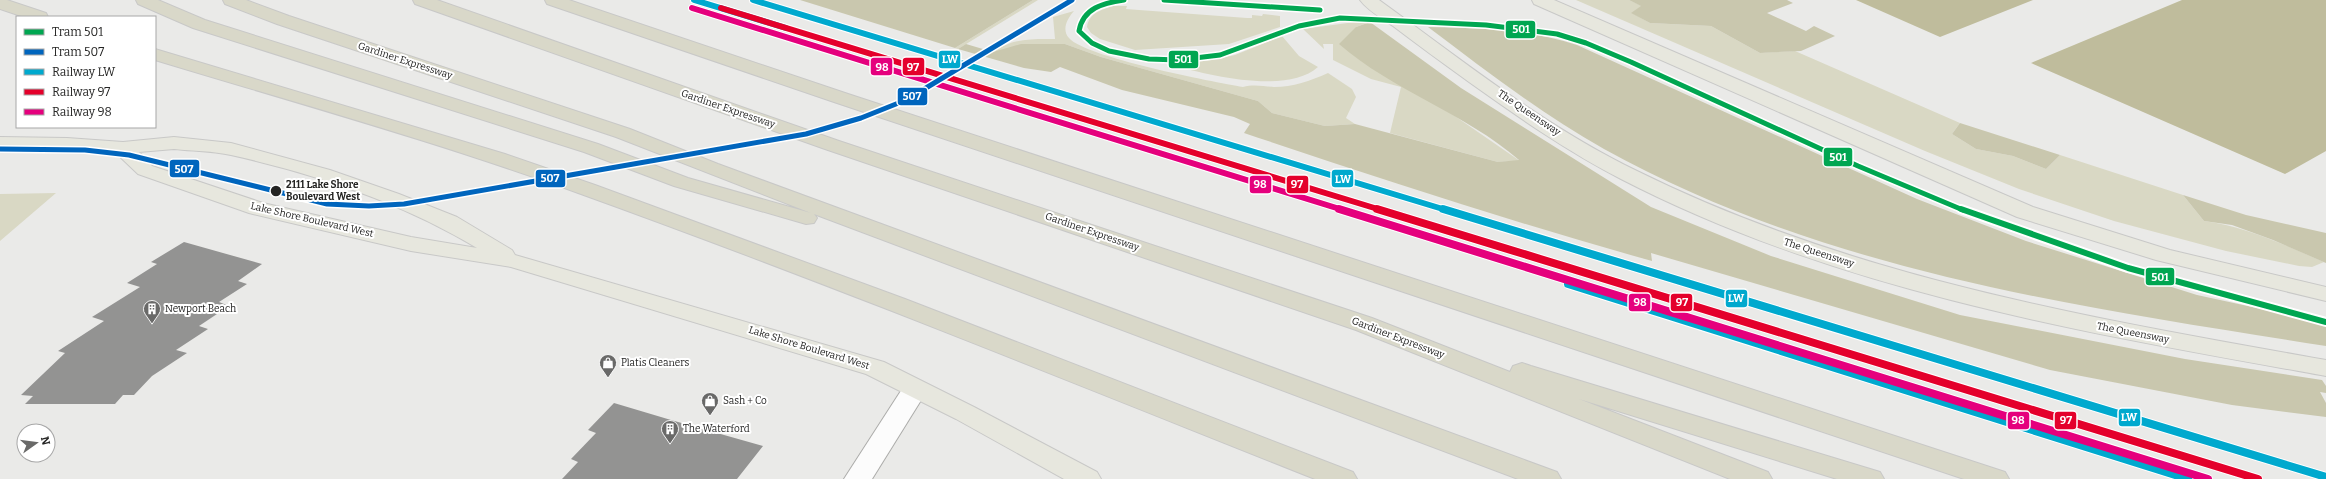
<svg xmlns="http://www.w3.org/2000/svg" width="2326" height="479" viewBox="0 0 2326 479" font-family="Bitter,serif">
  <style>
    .green { fill: #d9d8c4 }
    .forest { fill: #c9c7ae }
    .water { fill: #bfbc9c }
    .building { fill: #939392 }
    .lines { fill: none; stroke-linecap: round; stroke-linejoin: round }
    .minor-casing { stroke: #acacaa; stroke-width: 2 }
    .major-casing { stroke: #c8c8c7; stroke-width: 2 }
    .highway-casing { stroke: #c8c8c7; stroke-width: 2 }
    .minor { fill: #fcfcfc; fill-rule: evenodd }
    .major { fill: #e7e7de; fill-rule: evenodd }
    .highway { fill: #d9d8c9; fill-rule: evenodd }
    .rail-1-far1-casing { stroke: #fff; stroke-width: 8 }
    .rail-1-casing { stroke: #fff; stroke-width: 10 }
    .rail-2-far1-casing { stroke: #fff; stroke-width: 8 }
    .rail-2-casing { stroke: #fff; stroke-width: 10 }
    .rail-3-far1-casing { stroke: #fff; stroke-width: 8 }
    .rail-3-casing { stroke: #fff; stroke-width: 10 }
    .rail-1-far1 { stroke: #00a9ce; stroke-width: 6 }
    .rail-1 { stroke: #00a9ce; stroke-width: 8 }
    .rail-2-far1 { stroke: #e4002b; stroke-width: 6 }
    .rail-2 { stroke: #e4002b; stroke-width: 8 }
    .rail-3-far1 { stroke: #e5007d; stroke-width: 6 }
    .rail-3 { stroke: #e5007d; stroke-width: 8 }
    .tram-1-far1-casing { stroke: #fff; stroke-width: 8 }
    .tram-1-casing { stroke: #fff; stroke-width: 10 }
    .tram-2-casing { stroke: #fff; stroke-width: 8 }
    .tram-1-far1 { stroke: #00a651; stroke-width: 5 }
    .tram-1 { stroke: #00a651; stroke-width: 6 }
    .tram-2 { stroke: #0065bd; stroke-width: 5 }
    .stop-dot { fill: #242423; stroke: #fff; stroke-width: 1.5 }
    .labels { text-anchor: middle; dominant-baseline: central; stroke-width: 4; stroke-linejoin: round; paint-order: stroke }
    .street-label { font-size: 10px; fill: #242423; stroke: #fff }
    .stop-label { font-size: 10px; font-weight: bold; fill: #242423; stroke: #fff; text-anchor: start }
    .poi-label { font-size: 10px; fill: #242423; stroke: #fff; text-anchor: start }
    .line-badge { stroke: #fff; stroke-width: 1.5 }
    .badge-label { font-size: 11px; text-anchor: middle; font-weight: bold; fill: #fff }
  </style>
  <rect width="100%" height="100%" fill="#eaeae8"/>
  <path class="green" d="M1033 0H1038L958 49 955 48Z
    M1576 0H1629L1642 6 1632 13 1650 23 1711 26 1760 53 1795 51 1960 123 1952 134 1976 149 2013 156 2046 169 2060 155 2183 195 2204 221C2247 227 2285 245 2324 262L2312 267 2299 266 2226 251 2114 221 2019 189 1925 151Z
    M1113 6H1127L1126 9 1139 10 1247 18H1252V15L1262 16 1263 14 1280 16V27L1229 44 1135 50 1100 39 1091 33 1087 27C1089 13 1101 10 1113 6Z
    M1074 11C1068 18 1061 29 1069 38 1085 57 1213 82 1243 87 1253 84 1263 86 1274 87 1293 87 1310 81 1328 73L1352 89 1356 97 1346 118 1355 124 1325 126 1272 113 1258 101 1101 57 1065 44 993 52C1014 38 1030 39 1055 39L1053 17Z
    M1355 22H1370L1356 27 1449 112 1520 161 1498 162 1390 133 1401 87 1371 79 1333 60V44H1323L1324 49 1303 29Z
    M1282 36 1299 56 1318 67C1287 95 1208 75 1172 65L1211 60 1235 55Z
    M56 193 0 241V194Z"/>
  <path class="forest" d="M800 0H1033L955 48Z
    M1629 0H1787L1793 3 1767 13 1806 31 1814 26 1835 36 1801 51 1760 53 1711 26 1650 23 1631 13 1641 6Z
    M1370 22 1461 88 1651 207 1771 256 1960 315 2185 359 2322 380 2326 386V393L2320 392 2326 403V417L2232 405 2050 370 1651 253 1652 261C1515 223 1379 178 1244 133L1250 124 1234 117 1122 90 1060 67 1051 72 1024 68 958 49 966 44 993 52 1021 44H1065L1101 57 1258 101 1272 113 1325 126 1355 124 1498 162 1519 160C1465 113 1393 91 1339 44L1356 27Z
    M1428 27C1479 28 1528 29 1577 45L1917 199 2026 241 2197 295 2326 323V346C2079 307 1826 272 1604 149 1542 114 1485 70 1428 27Z
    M1960 123 2060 155 2046 169 2013 156 1976 149 1952 134Z
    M2183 195 2246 215 2326 233V263L2273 240 2232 225 2204 221Z"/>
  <path class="water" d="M1856 0H2033L1940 37Z
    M2182 0H2326V151L2285 174 2031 63Z"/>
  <path class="building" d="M184 242 262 264 238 281 247 284 219 302 229 306 199 326 208 329 176 350 187 353 152 376 134 395H123L115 404H25L33 396 21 395 65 353 58 351 104 321 92 317 140 287 127 283 157 264 151 262Z
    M614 403 671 420 763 446 737 479H562L578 462 571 459 596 433 588 430Z"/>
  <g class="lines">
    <defs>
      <path id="minor" d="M915 380 924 383 928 389 872 479H844L906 383Z"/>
      <path id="major" d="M1360 0H1379C1462 60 1544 126 1637 171 1853 278 2090 318 2326 360V376C2086 333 1840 292 1621 179 1568 152 1518 117 1469 82 1444 64 1418 45 1393 26 1382 18 1368 11 1360 0Z
        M1532 0H1554L2033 207 2170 250 2326 287V301L2156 260 2017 217 1534 4Z
        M0 137 67 138 123 142 174 137 231 143 330 170 399 194 457 217 512 250 515 255 884 362 974 407 1097 472 1101 479H1064L956 419 866 374 511 267 411 251 249 213 138 174 117 154 67 150 0 149ZM174 149C193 151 213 151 231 155 316 174 403 203 477 248L411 237 263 203 152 166 139 152Z"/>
      <path id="highway" d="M0 0H7L46 13 48 17H24L0 9Z
        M136 0H158L205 20 598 144 688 178 811 213 616 137 277 24 225 4 223 0H246L289 16 630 129 718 164 1557 472 1561 479H1518L814 214 817 218 814 223 806 224 674 186 584 152 193 28 138 4Z
        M413 0H437L839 141 1372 318 1510 372 1513 366 1522 363 1531 366 1880 472 1884 479H1837L1579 399 1768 472 1772 479H1730L1356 330 825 149 415 4Z
        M545 0H569L848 94 2005 472 2009 479H1964L834 102 547 4Z
        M155 49 505 154 595 185 905 299 1353 472 1357 479H1315C1071 382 828 283 581 194 441 143 297 103 155 60Z"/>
    </defs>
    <use href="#minor" class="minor-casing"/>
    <use href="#major" class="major-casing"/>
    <use href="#highway" class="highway-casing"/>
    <use href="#minor" class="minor"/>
    <use href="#major" class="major"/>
    <use href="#highway" class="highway"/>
    <defs>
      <path id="rail-1-far1" d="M694 0 786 28
        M753 0 1446 210"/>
      <path id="rail-1" d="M1443 209 2326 477
        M1568 284 2188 479"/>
      <path id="rail-2-far1" d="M721 8 1381 210"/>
      <path id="rail-2" d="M1377 209 2258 479"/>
      <path id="rail-3-far1" d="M692 8 1343 210"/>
      <path id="rail-3" d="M1339 209 2208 479"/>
    </defs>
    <use href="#rail-1-far1" class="rail-1-far1-casing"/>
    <use href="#rail-1" class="rail-1-casing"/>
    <use href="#rail-2-far1" class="rail-2-far1-casing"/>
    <use href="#rail-2" class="rail-2-casing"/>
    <use href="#rail-3-far1" class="rail-3-far1-casing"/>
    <use href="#rail-3" class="rail-3-casing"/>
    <use href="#rail-1-far1" class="rail-1-far1"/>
    <use href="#rail-1" class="rail-1"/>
    <use href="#rail-2-far1" class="rail-2-far1"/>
    <use href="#rail-2" class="rail-2"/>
    <use href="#rail-3-far1" class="rail-3-far1"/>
    <use href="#rail-3" class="rail-3"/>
    <defs>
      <path id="tram-1-far1" d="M1124 0C1103 3 1083 8 1079 31L1092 43 1109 51 1149 59 1178 60 1220 55 1299 26 1340 18 1486 25 1557 34 1586 43 1631 62 1858 166 1963 210
        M1164 0 1320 10"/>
      <path id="tram-1" d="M1961 209 2128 268 2326 322"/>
      <path id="tram-2" d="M0 149 85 150 129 155 327 204 369 206 404 204 806 134 861 118 906 100 1072 0"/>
    </defs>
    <use href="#tram-1-far1" class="tram-1-far1-casing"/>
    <use href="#tram-1" class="tram-1-casing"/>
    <use href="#tram-2" class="tram-2-casing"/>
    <use href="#tram-1-far1" class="tram-1-far1"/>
    <use href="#tram-1" class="tram-1"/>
    <use href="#tram-2" class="tram-2"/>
  </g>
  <defs>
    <symbol id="building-pin" viewBox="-11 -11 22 30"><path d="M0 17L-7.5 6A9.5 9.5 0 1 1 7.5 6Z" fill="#696968" stroke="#fff"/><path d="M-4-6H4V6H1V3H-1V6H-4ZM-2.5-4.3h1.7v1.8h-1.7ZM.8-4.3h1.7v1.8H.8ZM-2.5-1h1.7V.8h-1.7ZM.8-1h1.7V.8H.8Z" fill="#fff"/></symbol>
    <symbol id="shop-pin" viewBox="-11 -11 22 30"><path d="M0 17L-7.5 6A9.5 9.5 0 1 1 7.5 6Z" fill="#696968" stroke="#fff"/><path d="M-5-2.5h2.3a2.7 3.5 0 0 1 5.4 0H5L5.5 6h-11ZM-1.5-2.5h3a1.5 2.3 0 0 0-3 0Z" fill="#fff"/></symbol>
  </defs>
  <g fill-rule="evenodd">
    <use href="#building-pin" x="142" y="299" width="20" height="27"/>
    <use href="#shop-pin" x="598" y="353" width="20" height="27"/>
    <use href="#shop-pin" x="700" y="391" width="20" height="27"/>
    <use href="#building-pin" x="660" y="419" width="20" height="27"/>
  </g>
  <circle class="stop-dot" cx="276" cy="191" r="6"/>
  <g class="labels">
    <g class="street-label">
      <text transform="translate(405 61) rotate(18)">Gardiner Expressway</text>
      <text transform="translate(728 109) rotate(19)">Gardiner Expressway</text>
      <text transform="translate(1529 113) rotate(34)">The Queensway</text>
      <text transform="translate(312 220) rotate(13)">Lake Shore Boulevard West</text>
      <text transform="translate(1092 232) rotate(19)">Gardiner Expressway</text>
      <text transform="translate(1819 253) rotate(18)">The Queensway</text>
      <text transform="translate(2133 333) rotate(11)">The Queensway</text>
      <text transform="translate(1398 338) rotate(21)">Gardiner Expressway</text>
      <text transform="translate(809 348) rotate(17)">Lake Shore Boulevard West</text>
    </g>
    <g class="stop-label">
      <text x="286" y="185">2111 Lake Shore<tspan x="286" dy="12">Boulevard West</tspan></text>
    </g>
    <g class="poi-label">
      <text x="165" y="309">Newport Beach</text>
      <text x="621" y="363">Platis Cleaners</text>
      <text x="723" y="401">Sash + Co</text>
      <text x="683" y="429">The Waterford</text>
    </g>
  </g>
  <g class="line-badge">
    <rect x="1505" y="20" width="31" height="19" rx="4" fill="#00a651"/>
    <rect x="1168" y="50" width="31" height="19" rx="4" fill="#00a651"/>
    <rect x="938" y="50" width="23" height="19" rx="4" fill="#00a9ce"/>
    <rect x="870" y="57" width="23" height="19" rx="4" fill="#e5007d"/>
    <rect x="902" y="57" width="23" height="19" rx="4" fill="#e4002b"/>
    <rect x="897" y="87" width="31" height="19" rx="4" fill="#0065bd"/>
    <rect x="1823" y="147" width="30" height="20" rx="4" fill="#00a651"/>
    <rect x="169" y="159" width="31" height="19" rx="4" fill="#0065bd"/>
    <rect x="535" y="169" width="31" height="19" rx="4" fill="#0065bd"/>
    <rect x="1331" y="169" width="23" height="19" rx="4" fill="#00a9ce"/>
    <rect x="1249" y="175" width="23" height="19" rx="4" fill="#e5007d"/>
    <rect x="1286" y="175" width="23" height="19" rx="4" fill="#e4002b"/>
    <rect x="2145" y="267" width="30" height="19" rx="4" fill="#00a651"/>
    <rect x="1725" y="289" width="23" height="19" rx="4" fill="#00a9ce"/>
    <rect x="1628" y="293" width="23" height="19" rx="4" fill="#e5007d"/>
    <rect x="1670" y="293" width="23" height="19" rx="4" fill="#e4002b"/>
    <rect x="2118" y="408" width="23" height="19" rx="4" fill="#00a9ce"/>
    <rect x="2007" y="411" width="23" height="19" rx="4" fill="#e5007d"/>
    <rect x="2054" y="411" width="23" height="19" rx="4" fill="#e4002b"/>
  </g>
  <g class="badge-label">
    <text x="1521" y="33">501</text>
    <text x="1183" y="63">501</text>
    <text x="950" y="63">LW</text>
    <text x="882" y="71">98</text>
    <text x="913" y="71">97</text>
    <text x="912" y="100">507</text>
    <text x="1838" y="161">501</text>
    <text x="184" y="173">507</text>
    <text x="550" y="182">507</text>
    <text x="1343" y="183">LW</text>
    <text x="1260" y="188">98</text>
    <text x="1297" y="188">97</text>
    <text x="2160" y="281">501</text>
    <text x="1736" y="302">LW</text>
    <text x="1640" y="306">98</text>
    <text x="1682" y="306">97</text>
    <text x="2129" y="421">LW</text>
    <text x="2018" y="424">98</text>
    <text x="2066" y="424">97</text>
  </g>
  <rect x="16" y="16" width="140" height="112" fill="#ffffff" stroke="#a7a7a7"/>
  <rect x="24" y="29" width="20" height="6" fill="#00a651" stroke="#a7a7a7"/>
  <text x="52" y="36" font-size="12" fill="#242423">Tram 501</text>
  <rect x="24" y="49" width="20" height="6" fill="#0065bd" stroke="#a7a7a7"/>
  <text x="52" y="56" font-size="12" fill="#242423">Tram 507</text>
  <rect x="24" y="69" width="20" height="6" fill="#00a9ce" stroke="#a7a7a7"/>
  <text x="52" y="76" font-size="12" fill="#242423">Railway LW</text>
  <rect x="24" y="89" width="20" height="6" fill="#e4002b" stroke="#a7a7a7"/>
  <text x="52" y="96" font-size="12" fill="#242423">Railway 97</text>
  <rect x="24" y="109" width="20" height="6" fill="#e5007d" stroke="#a7a7a7"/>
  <text x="52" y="116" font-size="12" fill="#242423">Railway 98</text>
  <g transform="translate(36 443) rotate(76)"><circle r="19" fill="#ffffff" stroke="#a7a7a7"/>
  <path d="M0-3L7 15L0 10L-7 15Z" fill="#696968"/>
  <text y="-6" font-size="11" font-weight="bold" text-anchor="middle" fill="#242423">N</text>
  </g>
</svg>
